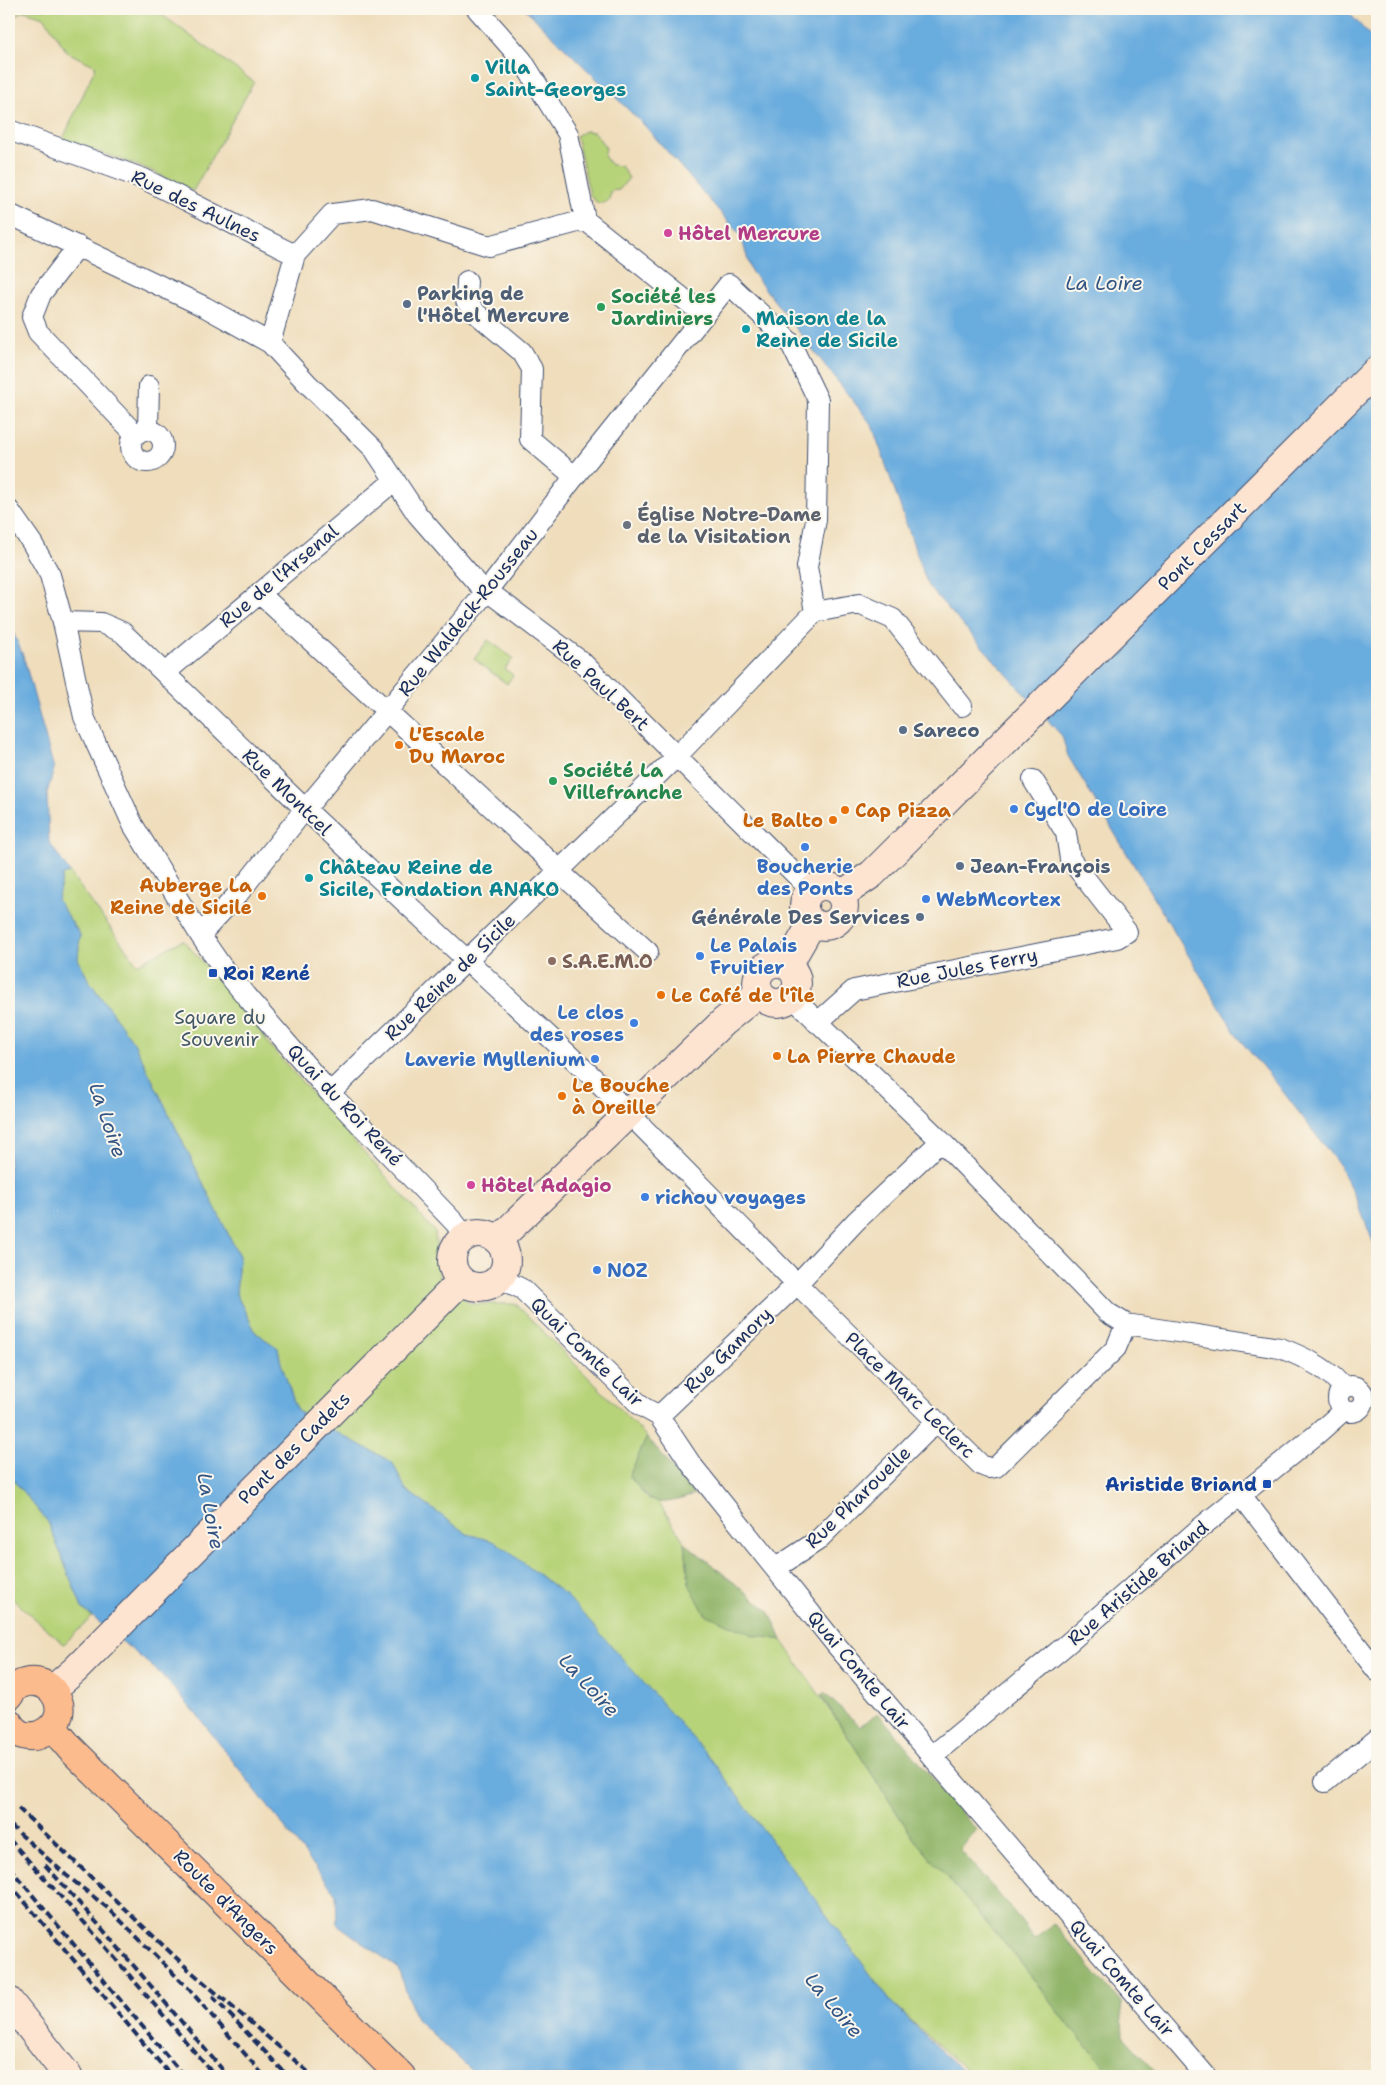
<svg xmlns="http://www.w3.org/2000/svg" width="1386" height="2085" viewBox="0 0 1386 2085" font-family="'Shantell Sans',sans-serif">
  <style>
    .green { fill: #b7d379; stroke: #69816c }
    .forest { fill: #91b569; stroke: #567264 }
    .water { fill: #69acde; stroke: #426e9e }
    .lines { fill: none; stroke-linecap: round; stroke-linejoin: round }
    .street-casing { stroke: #3b496c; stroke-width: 22 }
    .secondary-casing { stroke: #3b496c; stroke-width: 30 }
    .primary-casing { stroke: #3b496c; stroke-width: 30 }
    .street { stroke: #fff; stroke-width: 20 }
    .secondary { stroke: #fde4d1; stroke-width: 28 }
    .primary { stroke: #fbbb8d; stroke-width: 28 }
    .rail { stroke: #1b2f5e; stroke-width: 4; stroke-dasharray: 8 4; stroke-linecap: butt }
    .culture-dot { fill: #0f9aa8; stroke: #fbf7ec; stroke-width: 2 }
    .hotel-dot { fill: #d1479c; stroke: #fbf7ec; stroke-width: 2 }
    .service-dot { fill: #5c6f8a; stroke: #fbf7ec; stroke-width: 2 }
    .leisure-dot { fill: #2e9e5b; stroke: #fbf7ec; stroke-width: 2 }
    .worship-dot { fill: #6b7280; stroke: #fbf7ec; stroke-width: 2 }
    .food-dot { fill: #e8710a; stroke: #fbf7ec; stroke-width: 2 }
    .shop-dot { fill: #3f7fe0; stroke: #fbf7ec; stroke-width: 2 }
    .education-dot { fill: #8d6e63; stroke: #fbf7ec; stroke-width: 2 }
    .transit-dot { fill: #1a4fb4; stroke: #fbf7ec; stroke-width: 2 }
    .labels { text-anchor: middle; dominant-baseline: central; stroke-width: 4; stroke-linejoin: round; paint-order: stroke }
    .culture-label { font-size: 19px; font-weight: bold; fill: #0d838f; stroke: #fbf7ec; text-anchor: start }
    .street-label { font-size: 19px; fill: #1b2f5e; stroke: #fbf7ec }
    .hotel-label { font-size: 19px; font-weight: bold; fill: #b23c85; stroke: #fbf7ec; text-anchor: start }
    .service-label { font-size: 19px; font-weight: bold; fill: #4e5e75; stroke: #fbf7ec; text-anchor: start }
    .leisure-label { font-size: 19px; font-weight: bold; fill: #27864d; stroke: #fbf7ec; text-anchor: start }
    .worship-label { font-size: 19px; font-weight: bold; fill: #5b616d; stroke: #fbf7ec; text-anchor: start }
    .food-label { font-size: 19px; font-weight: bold; fill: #c56008; stroke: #fbf7ec; text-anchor: start }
    .shop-label { font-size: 19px; font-weight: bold; fill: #366cbe; stroke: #fbf7ec; text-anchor: start }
    .education-label { font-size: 19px; font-weight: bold; fill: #785e54; stroke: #fbf7ec; text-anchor: start }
    .transit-label { font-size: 19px; font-weight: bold; fill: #164399; stroke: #fbf7ec; text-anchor: start }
    .park-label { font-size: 19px; fill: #425865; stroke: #fbf7ec }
    .water-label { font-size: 20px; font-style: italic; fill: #325484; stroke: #fbf7ec }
  </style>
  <rect width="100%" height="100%" fill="#fbf7ec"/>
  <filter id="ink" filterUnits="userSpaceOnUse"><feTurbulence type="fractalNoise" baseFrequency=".02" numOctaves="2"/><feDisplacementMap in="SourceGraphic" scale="10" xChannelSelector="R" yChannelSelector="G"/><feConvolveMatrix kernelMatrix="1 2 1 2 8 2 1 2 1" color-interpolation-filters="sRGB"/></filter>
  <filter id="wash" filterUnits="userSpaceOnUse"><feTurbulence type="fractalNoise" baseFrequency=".0096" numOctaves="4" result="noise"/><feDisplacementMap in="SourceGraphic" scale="20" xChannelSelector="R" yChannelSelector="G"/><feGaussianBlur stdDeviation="1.12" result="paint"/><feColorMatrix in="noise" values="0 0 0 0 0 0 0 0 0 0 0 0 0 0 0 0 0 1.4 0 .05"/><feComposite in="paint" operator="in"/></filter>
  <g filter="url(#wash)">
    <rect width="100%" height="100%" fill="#efddbb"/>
    <path class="green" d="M9 9H154L254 82 193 191 150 170 63 139 96 66 67 52 44 17 24 11 9 20Z
      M585 131 594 132 606 148 604 156 611 165 621 166 629 178 619 190 611 191 609 200 604 203H597L590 195 576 136Z
      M488 640 513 658 505 669 513 675 507 684 474 659Z
      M70 873 137 964 183 940 248 1013 271 1047 435 1232 439 1274 470 1304H516L647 1437 629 1476 647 1498 658 1501 685 1543 689 1584 753 1635 782 1640 848 1737 914 1839 1017 1958 1075 2033 1114 2076H972L891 2002 710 1758 496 1542 467 1534 406 1490 392 1462 297 1411 281 1363 278 1348 256 1333 236 1294 239 1256 134 1043 89 981 78 959 80 934 57 900 63 874Z
      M9 1475 48 1522 82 1608 92 1617 64 1644 9 1596Z"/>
    <path class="forest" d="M647 1437 694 1495C656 1507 654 1506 629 1476Z
      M685 1543 769 1611 782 1640 753 1635 705 1614 689 1584Z
      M824 1693 860 1726 878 1713 976 1830 960 1850 1011 1908 1035 1940 1053 1923 1121 2002 1123 2036 1160 2076H1114L1075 2033 1017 1958 914 1839 821 1695Z"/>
    <path class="water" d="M525 9H1331L1337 14 1349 13 1377 43V1252L1355 1196 1339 1165 1278 1085 1239 1039 1068 756 1062 736 928 586 872 425 751 271 741 236 645 126Z
      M9 623 23 655 54 769 47 793 49 842 70 873 63 875 57 900 80 935 78 959 89 981 134 1043 239 1256 236 1294 256 1333 278 1348 281 1363 297 1411 392 1462 406 1490 467 1534 496 1542 567 1596 710 1758 891 2002 967 2076H478L416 2019 398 1968 337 1924 336 1894 201 1720 161 1674 82 1608 48 1522 9 1475Z"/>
  </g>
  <g filter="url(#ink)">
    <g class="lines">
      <defs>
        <path id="street" d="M477 9 522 60 568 134 585 220
          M9 130 144 179 295 255
          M9 214 205 307 270 343 307 383 374 449 417 514 478 584 582 662 811 890
          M585 220 704 315
          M78 246 41 294 32 317 38 332 136 435
          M467 281 466 301 477 314 522 352 532 369 530 439 568 471 572 480
          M270 343 295 255 332 214 372 209 489 246 585 220
          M148 429 149 386
          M131 446a16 16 0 1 1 32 0a16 16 0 1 1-32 0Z
          M9 510 32 543 50 575 63 622 84 717 133 825 200 935 222 967 246 996 330 1093 454 1222 466 1237
          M259 593 553 864 565 877 648 952
          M815 612 859 604 893 619 962 706
          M63 622 101 623 122 632 306 810 600 1084 797 1284 659 1416
          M166 674 173 666 395 480
          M200 935 238 894 297 819 487 591 572 480 729 284 790 342 818 400 816 520 807 567 815 612
          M792 997 941 1141 1108 1313 1126 1324 1280 1348C1302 1356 1329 1368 1343 1388
          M817 1023 854 990 1117 938 1127 932 1070 859 1066 833 1033 780
          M330 1093 677 756 815 612
          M941 1141 856 1221 797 1284 981 1465 988 1468 996 1467 1116 1348 1126 1324
          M500 1278 522 1289 641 1406 659 1416 691 1464 837 1646 1206 2076
          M1338 1399a13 13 0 1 1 26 0a13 13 0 1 1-26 0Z
          M1241 1495 1377 1671
          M776 1568 817 1541 928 1430 935 1421
          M932 1756 1066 1645 1200 1528 1317 1434 1344 1410
          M1325 1782 1377 1739"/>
        <path id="secondary" d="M804 906a20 20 0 1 1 40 0a20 20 0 1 1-40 0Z
          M841 895 872 874 1377 370
          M757 983a20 20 0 1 1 40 0a20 20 0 1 1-40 0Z
          M788 965 812 923
          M452 1260a27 27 0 1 1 54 0a27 27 0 1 1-54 0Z
          M498 1240 723 1022 759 993
          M52 1690 75 1670 461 1281
          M9 2001 68 2076"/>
        <path id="primary" d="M9 1696C14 1686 24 1681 35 1682 43 1683 50 1687 54 1693 76 1723 27 1755 9 1723
          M53 1728 70 1748 401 2076"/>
      </defs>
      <use href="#street" class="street-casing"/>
      <use href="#secondary" class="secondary-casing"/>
      <use href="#primary" class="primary-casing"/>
      <use href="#street" class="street"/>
      <use href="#secondary" class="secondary"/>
      <use href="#primary" class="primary"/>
      <path class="rail" d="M18 1808 187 1968 313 2076
        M10 1825 66 1875 109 1909 188 1988 264 2076
        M9 1839 91 1930 215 2076
        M45 1865 98 1924 228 2076
        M9 1867 184 2076
        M9 1883 171 2076
        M212 1996 288 2076"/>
    </g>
  </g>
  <g class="culture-dot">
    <circle cx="475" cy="78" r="5"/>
    <circle cx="746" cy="329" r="5"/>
    <circle cx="309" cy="878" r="5"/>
  </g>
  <g class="hotel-dot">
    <circle cx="668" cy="233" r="5"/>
    <circle cx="471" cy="1185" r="5"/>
  </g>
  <g class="service-dot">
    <circle cx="407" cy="304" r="5"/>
    <circle cx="903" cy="730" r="5"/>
    <circle cx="960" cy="866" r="5"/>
    <circle cx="920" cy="917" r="5"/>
  </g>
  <g class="leisure-dot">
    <circle cx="601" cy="307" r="5"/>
    <circle cx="553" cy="781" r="5"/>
  </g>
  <circle class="worship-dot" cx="627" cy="525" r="5"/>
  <g class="food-dot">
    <circle cx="399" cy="745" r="5"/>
    <circle cx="845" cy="810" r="5"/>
    <circle cx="833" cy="820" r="5"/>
    <circle cx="262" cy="896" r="5"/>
    <circle cx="661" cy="995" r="5"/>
    <circle cx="777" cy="1056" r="5"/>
    <circle cx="562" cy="1096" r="5"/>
  </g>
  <g class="shop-dot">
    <circle cx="1014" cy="809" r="5"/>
    <circle cx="805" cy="847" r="5"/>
    <circle cx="926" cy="899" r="5"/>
    <circle cx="700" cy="956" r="5"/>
    <circle cx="634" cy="1023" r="5"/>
    <circle cx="595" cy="1059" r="5"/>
    <circle cx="645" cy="1197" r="5"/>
    <circle cx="597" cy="1270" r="5"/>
  </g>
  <circle class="education-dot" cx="552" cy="961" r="5"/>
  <g class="transit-dot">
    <rect x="208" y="968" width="10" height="10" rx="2.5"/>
    <rect x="1262" y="1479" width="10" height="10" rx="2.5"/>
  </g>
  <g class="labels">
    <g class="culture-label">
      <text x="485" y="67">Villa<tspan x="485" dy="22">Saint-Georges</tspan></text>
      <text x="756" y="318">Maison de la<tspan x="756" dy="22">Reine de Sicile</tspan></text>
      <text x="319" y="867">Château Reine de<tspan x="319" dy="22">Sicile, Fondation ANAKO</tspan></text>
    </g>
    <g class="street-label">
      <text transform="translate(196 206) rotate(26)">Rue des Aulnes</text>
      <text transform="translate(1202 546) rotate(-45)">Pont Cessart</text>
      <text transform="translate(279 576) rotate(-40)">Rue de l'Arsenal</text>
      <text transform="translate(468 612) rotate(-51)">Rue Waldeck-Rousseau</text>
      <text transform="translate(601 685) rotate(43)">Rue Paul Bert</text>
      <text transform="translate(287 792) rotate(44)">Rue Montcel</text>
      <text transform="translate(967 968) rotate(-11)">Rue Jules Ferry</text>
      <text transform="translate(450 977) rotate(-44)">Rue Reine de Sicile</text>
      <text transform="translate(345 1105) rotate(47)">Quai du Roi René</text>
      <text transform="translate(728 1350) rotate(-44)">Rue Gamory</text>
      <text transform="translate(587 1352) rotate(44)">Quai Comte Lair</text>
      <text transform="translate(910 1395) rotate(44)">Place Marc Leclerc</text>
      <text transform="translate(294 1448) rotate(-45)">Pont des Cadets</text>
      <text transform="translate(858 1497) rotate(-44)">Rue Pharouelle</text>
      <text transform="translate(1138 1583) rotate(-41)">Rue Aristide Briand</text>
      <text transform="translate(859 1670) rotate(50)">Quai Comte Lair</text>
      <text transform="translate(226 1902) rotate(45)">Route d'Angers</text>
      <text transform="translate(1122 1978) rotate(49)">Quai Comte Lair</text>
    </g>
    <g class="hotel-label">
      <text x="678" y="233">Hôtel Mercure</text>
      <text x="481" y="1185">Hôtel Adagio</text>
    </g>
    <g class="service-label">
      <text x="417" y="293">Parking de<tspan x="417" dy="22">l'Hôtel Mercure</tspan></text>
      <text x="913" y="730">Sareco</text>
      <text x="970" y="866">Jean-François</text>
      <text x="910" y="917" text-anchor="end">Générale Des Services</text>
    </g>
    <g class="leisure-label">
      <text x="611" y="296">Société les<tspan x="611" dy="22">Jardiniers</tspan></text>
      <text x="563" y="770">Société La<tspan x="563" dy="22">Villefranche</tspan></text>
    </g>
    <g class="worship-label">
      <text x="637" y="514">Église Notre-Dame<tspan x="637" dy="22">de la Visitation</tspan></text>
    </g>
    <g class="food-label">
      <text x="409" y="734">L'Escale<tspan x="409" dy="22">Du Maroc</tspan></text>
      <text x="855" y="810">Cap Pizza</text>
      <text x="823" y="820" text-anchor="end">Le Balto</text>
      <text x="252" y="885" text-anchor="end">Auberge La<tspan x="252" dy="22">Reine de Sicile</tspan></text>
      <text x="671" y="995">Le Café de l'île</text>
      <text x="787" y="1056">La Pierre Chaude</text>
      <text x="572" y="1085">Le Bouche<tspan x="572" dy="22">à Oreille</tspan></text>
    </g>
    <g class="shop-label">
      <text x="1024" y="809">Cycl'O de Loire</text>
      <text x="805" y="866" text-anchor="middle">Boucherie<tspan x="805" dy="22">des Ponts</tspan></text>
      <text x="936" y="899">WebMcortex</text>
      <text x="710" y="945">Le Palais<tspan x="710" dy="22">Fruitier</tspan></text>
      <text x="624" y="1012" text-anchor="end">Le clos<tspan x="624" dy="22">des roses</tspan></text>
      <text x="585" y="1059" text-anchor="end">Laverie Myllenium</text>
      <text x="655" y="1197">richou voyages</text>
      <text x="607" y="1270">NOZ</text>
    </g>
    <g class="education-label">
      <text x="562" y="961">S.A.E.M.O</text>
    </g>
    <g class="transit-label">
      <text x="223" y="973">Roi René</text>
      <text x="1257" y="1484" text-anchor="end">Aristide Briand</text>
    </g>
    <g class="park-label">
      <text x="220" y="1017">Square du<tspan x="220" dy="22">Souvenir</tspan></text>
    </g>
    <g class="water-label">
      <text x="1104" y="283">La Loire</text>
      <text transform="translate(108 1120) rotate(71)">La Loire</text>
      <text transform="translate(211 1511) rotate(80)">La Loire</text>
      <text transform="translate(589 1685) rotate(47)">La Loire</text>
      <text transform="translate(834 2005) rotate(50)">La Loire</text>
    </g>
  </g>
  <rect width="1386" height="2085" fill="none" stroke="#fbf7ec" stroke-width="30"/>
</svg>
